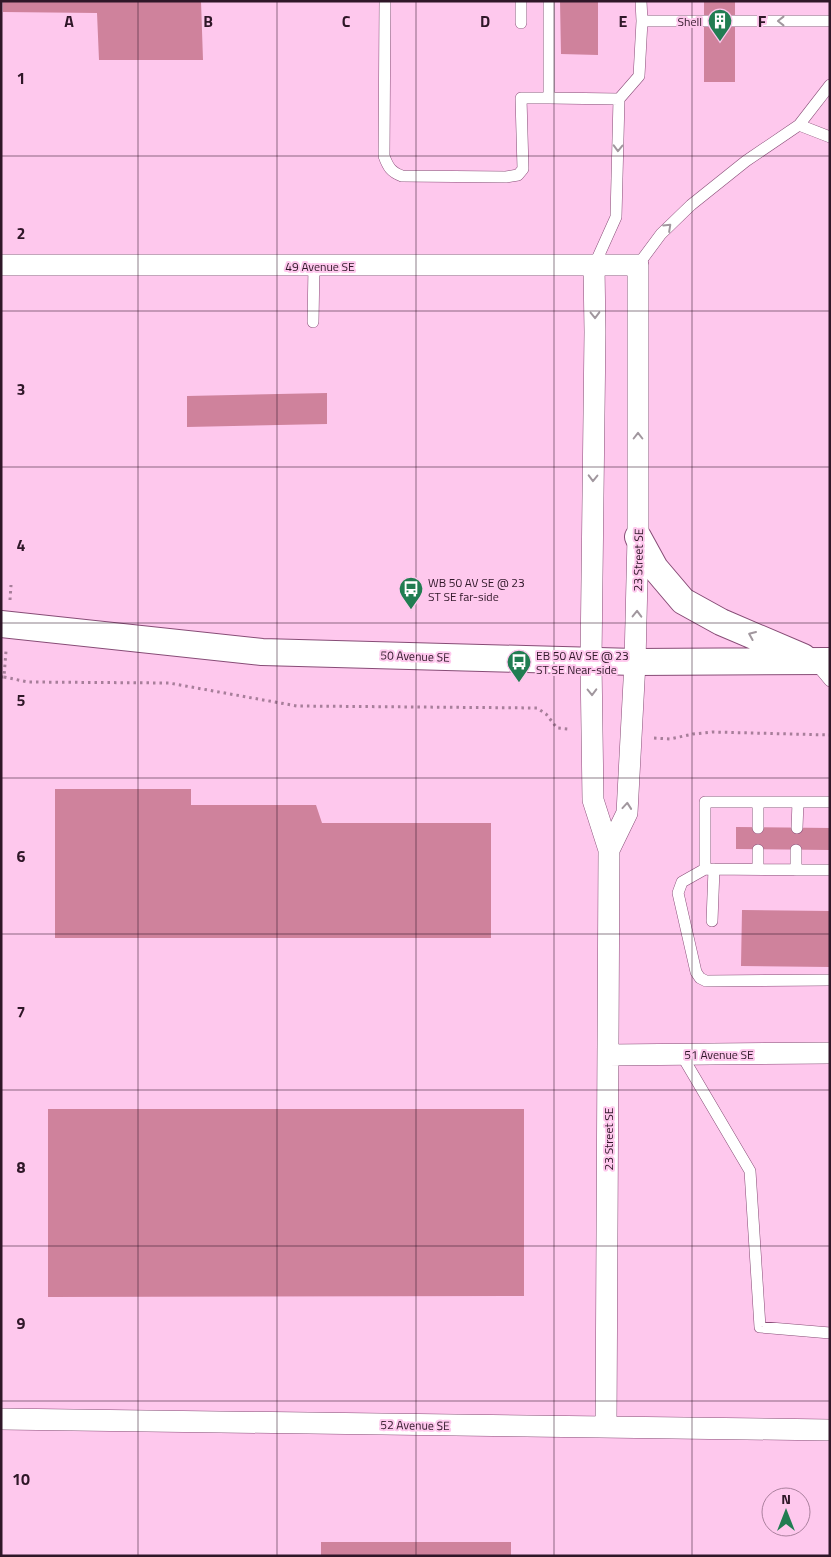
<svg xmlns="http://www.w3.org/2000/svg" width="831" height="1557" viewBox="0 0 831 1557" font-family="'Titillium Web',sans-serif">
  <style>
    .building { fill: #cf829c }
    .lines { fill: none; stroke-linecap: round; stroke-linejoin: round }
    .service-casing { stroke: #874c76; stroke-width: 12 }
    .minor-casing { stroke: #874c76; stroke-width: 22 }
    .tertiary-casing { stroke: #874c76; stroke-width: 28 }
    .path { stroke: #a77e9a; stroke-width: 3; stroke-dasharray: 2.5 4; stroke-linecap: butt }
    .service { stroke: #fff; stroke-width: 11 }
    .minor { stroke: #fff; stroke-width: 21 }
    .tertiary { stroke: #fff; stroke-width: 26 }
    .oneway { stroke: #a1979e }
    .grid { fill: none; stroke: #2f1728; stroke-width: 1; stroke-opacity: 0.55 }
    .labels { text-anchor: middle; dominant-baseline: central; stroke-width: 4; stroke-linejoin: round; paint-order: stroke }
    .poi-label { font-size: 12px; fill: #2f1728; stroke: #fec8ed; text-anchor: start }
    .street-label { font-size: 12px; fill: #2f1728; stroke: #fec8ed }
    .grid-label { font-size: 16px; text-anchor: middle; font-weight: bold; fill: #2f1728; stroke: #fec8ed; stroke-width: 4; stroke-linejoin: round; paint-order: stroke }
  </style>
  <rect width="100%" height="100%" fill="#fec8ed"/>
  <path class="building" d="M3 1H201L203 60H99L97 13 3 12Z
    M560 1H598V55L561 54Z
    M704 1H735V82H704Z
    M327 393V424L187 427V396Z
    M55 789H191V805H316L322 823H491V938H55Z
    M736 827 830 828V850L736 849Z
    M742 910 830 911V967L741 966Z
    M48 1109H524V1296L48 1297Z
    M321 1542H511V1556H321Z"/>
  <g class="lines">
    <defs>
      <path id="service" d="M385 1 384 156C388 167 391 172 402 176L506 177 518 175 523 169 521 98H549
        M521 1V23
        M549 1V98L619 99
        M642 21H830
        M799 125 830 137
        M638 265 661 234 691 205 746 161 799 125 830 85
        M594 266 616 217 619 99 639 76 642 21 641 1
        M313 322 314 266
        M815 663 830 681
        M758 802V828
        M797 828 798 802
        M705 869V802H830
        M758 869V850
        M796 870V850
        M830 870 705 869 682 882 678 893 696 972 700 978 706 981 830 980
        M712 921 714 869
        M681 1054 750 1171 760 1327 830 1333"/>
      <path id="minor" d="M1 265H638V537L635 662 627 813 609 850
        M594 266 595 332 591 661 593 800 609 850 606 1427
        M608 1055 830 1053
        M1 1419 830 1430"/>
      <path id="tertiary" d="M638 537 655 568 683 601 721 622 803 657
        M1 624 262 652 635 662 830 661"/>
    </defs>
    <use href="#service" class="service-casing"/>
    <use href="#minor" class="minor-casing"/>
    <use href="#tertiary" class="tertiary-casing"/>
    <path class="path" d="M10 600 11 585
      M1 677H4L6 651
      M4 677 28 682 169 683 297 706 537 708 546 714 557 728 568 729
      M654 738 670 739 693 734 713 732 830 735"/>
    <use href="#service" class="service"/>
    <use href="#minor" class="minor"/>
    <use href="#tertiary" class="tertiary"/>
  </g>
  <defs><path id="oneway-chevron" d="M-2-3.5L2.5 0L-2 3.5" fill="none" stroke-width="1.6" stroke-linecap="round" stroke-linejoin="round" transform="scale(1.25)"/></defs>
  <g class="oneway">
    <use href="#oneway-chevron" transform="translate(781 21) rotate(180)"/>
    <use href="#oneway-chevron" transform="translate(618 148) rotate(91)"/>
    <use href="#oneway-chevron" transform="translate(668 227) rotate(-43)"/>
    <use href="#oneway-chevron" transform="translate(595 315) rotate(89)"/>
    <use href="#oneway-chevron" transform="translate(638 436) rotate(-90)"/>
    <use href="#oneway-chevron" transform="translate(593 478) rotate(91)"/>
    <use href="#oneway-chevron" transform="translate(637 614) rotate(-89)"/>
    <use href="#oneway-chevron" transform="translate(752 635) rotate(-157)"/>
    <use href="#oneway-chevron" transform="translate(592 692) rotate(89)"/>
    <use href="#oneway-chevron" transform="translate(627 806) rotate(-85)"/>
  </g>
  <path class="grid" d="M138 1V1556M277 1V1556M416 1V1556M554 1V1556M692 1V1556M1 156H830M1 311H830M1 467H830M1 623H830M1 778H830M1 934H830M1 1090H830M1 1246H830M1 1401H830"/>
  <defs>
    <symbol id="building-pin" viewBox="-11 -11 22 30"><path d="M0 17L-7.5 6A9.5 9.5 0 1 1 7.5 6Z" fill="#217d52" stroke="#fec8ed"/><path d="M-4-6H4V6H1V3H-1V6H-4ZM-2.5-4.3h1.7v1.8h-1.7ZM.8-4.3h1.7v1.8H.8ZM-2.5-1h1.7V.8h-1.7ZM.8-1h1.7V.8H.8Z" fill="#fff"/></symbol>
    <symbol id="bus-pin" viewBox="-11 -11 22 30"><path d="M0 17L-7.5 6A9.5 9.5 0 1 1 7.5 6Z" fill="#217d52" stroke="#fec8ed"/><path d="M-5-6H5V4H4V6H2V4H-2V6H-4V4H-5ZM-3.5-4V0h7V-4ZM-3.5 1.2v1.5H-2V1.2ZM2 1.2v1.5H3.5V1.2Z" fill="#fff"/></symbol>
  </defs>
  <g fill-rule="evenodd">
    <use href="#building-pin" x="706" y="7" width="28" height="38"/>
    <use href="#bus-pin" x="397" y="575" width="28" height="38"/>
    <use href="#bus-pin" x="505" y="648" width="28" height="38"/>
  </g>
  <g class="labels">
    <g class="poi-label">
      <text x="702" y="21" text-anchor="end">Shell</text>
      <text x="428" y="582">WB 50 AV SE @ 23<tspan x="428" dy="14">ST SE far-side</tspan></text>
      <text x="536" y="655">EB 50 AV SE @ 23<tspan x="536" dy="14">ST SE Near-side</tspan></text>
    </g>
    <g class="street-label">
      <text x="320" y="266">49 Avenue SE</text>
      <text transform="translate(638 560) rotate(-89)">23 Street SE</text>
      <text transform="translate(415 656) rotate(2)">50 Avenue SE</text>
      <text x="719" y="1054">51 Avenue SE</text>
      <text transform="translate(608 1139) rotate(-90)">23 Street SE</text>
      <text transform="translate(415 1425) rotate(1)">52 Avenue SE</text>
    </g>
  </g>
  <g class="grid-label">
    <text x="69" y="27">A</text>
    <text x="208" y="27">B</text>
    <text x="346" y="27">C</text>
    <text x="485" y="27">D</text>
    <text x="623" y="27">E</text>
    <text x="762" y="27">F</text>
    <text x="21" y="84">1</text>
    <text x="21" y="239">2</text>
    <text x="21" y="395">3</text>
    <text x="21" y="551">4</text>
    <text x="21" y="706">5</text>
    <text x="21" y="862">6</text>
    <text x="21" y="1018">7</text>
    <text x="21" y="1173">8</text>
    <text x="21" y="1329">9</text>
    <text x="21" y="1485">10</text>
  </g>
  <rect width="831" height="1557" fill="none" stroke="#2f1728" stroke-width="5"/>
  <g transform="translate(786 1512)"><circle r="24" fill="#fec8ed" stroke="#ab819e"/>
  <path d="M0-4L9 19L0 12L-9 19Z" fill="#217d52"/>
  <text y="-8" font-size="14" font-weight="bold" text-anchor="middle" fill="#2f1728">N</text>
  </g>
</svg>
